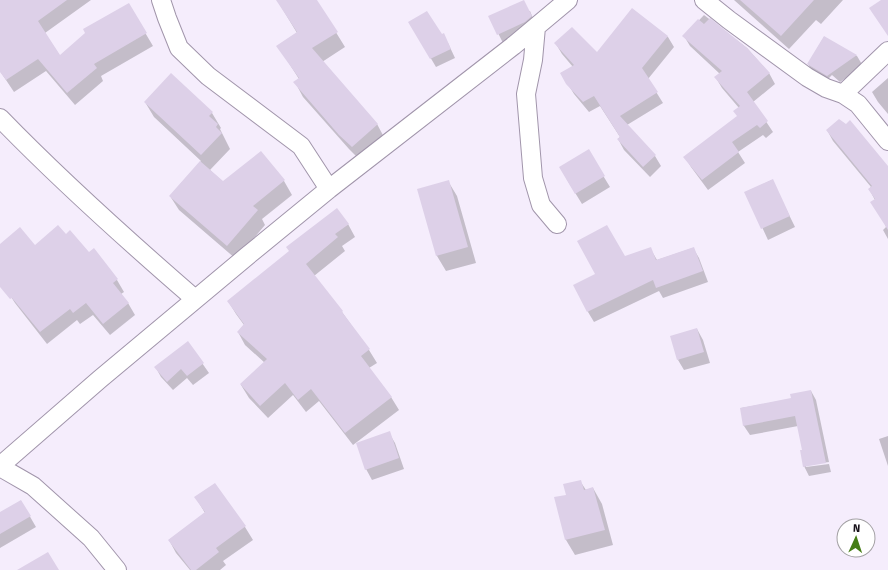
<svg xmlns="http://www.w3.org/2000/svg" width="888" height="570" viewBox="0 0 888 570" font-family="'Fira Sans',sans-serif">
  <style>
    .shadow { fill: #0003 }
    .building { fill: #ddd0e8 }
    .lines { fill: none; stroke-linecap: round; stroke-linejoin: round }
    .street-casing { stroke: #a195ab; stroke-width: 20 }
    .street { stroke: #fff; stroke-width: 18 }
  </style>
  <rect width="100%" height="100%" fill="#f5edfc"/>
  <path class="shadow" d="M0 0H91L45 33 60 56 128 4 153 46 101 76 103 81 75 105 46 71 14 92 0 71Z
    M277 0H316L345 47 322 62 377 124 385 139 361 161 349 149 303 97 295 82 299 79 278 46 297 33Z
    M734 0H843L821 24 816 20 789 49Z
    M632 9 668 37 674 47 648 79 663 103 627 125 655 156 661 166 650 177 624 150 618 139 620 137 600 106 589 112 574 94 561 73 573 67 562 54 556 44 597 54Z
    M530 11 537 28 504 45 490 17Z
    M704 15 747 48 769 73 775 84 753 102 773 132 766 138 763 135 738 152 745 163 708 190 691 167 685 157 738 117 739 108 722 88 716 78 720 74 690 46 684 36Z
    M410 23 448 43 455 58 436 67Z
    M824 37 857 56 863 66 840 82 832 75 825 82 814 75 808 64Z
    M888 78V114L878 102 872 92Z
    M145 102 212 113 221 128 220 129 230 149 210 170 223 182 284 181 292 195 262 219 265 225 236 259 179 210 170 196 201 161 154 117Z
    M827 130 888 167V239L883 230 886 227 875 200 869 189 871 187 833 141Z
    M588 151 610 187 582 204 566 178Z
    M772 180 795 227 768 240 746 192Z
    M448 181 457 196 476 263 446 271 437 256Z
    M348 224 355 237 342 246 345 251 314 276 342 312 369 350 377 363 369 368 391 397 399 410 353 445 319 401 306 412 293 395 268 418 249 398 241 385 265 363 245 345 238 332 244 325 236 314 228 301Z
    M66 236 89 253 117 280 124 292 121 294 128 303 135 315 110 335 93 315 80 324 77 320 47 344 15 303 0 280V245L35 247Z
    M650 248 657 260 693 248 699 258 708 282 663 298 659 291 594 322 588 312 596 275Z
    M697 329 703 340 710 363 684 370 678 360Z
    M188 343 209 373 193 385 187 378 173 390 161 377 156 368Z
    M811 391 816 400 829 462 806 465V467L829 464 831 472 809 476 804 466 803 451 798 426 750 435 744 426 741 408 792 399Z
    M389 433 395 443 404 469 372 480 366 469Z
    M888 436V466L879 439Z
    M580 481 586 490 593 488 602 504 613 545 575 555 566 540 567 495Z
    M215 484 245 527 253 540 223 561 226 565 220 570H190L176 553 169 540 205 513 196 498Z
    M21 501 36 527 0 548V513Z"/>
  <path class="building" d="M0 0H67L38 21 60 55 85 33 83 29 129 3 147 33 94 64 97 68 67 93 38 59 6 80 0 72Z
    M276 0H317L338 32 312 48 378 124 352 147 339 135 293 82 299 78 276 46 297 32Z
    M524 0 532 16 525 22 497 35 488 16Z
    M740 0H814L781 36Z
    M881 0H888V36L869 8Z
    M632 8 668 36 642 68 658 92 620 116 656 155 643 167 617 139 620 137 594 96 583 102 566 84 560 73 574 65 554 43 572 27 597 52Z
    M427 11 442 34 444 33 451 49 430 59 408 22Z
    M710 18 747 48 770 73 747 92 768 121 760 128 757 125 732 142 739 152 702 180 683 157 737 116 733 111 740 106 714 77 722 71 682 36 698 19 704 24Z
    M824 36 857 55 827 76 807 64Z
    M171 73 213 112 209 116 218 124 216 127 222 133 201 155 144 102Z
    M839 119 846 124 850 120 888 166V230L870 202 875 199 868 189 872 186 826 130Z
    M589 149 605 176 575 194 559 167Z
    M261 151 285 180 253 206 258 210 227 246 169 196 200 161 223 181Z
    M773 179 790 216 761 229 744 192Z
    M449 180 468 247 436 256 417 189Z
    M337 208 349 224 335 234 338 237 306 264 343 311 342 312 370 349 361 356 392 397 345 433 311 389 298 400 285 383 260 406 240 384 267 359 237 332 244 324 227 301 289 251 286 247Z
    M58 225 66 234 70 230 89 252 94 248 118 279 113 283 129 303 103 324 86 303 73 313 70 309 40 332 12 298 10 299 0 287V244L20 227 35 245Z
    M607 225 625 256 651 247 656 260 694 247 703 271 656 288 653 280 587 312 573 285 595 274 577 241Z
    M697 328 704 352 677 360 670 336Z
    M188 341 204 363 187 376 181 369 167 382 154 367Z
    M811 390 826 463 803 467 800 450H802L795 416 743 426 740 408 791 398 790 394Z
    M390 431 399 458 365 470 356 443Z
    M581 480 584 490 593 487 605 530 565 540 554 497 566 495 563 484Z
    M215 483 246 526 216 548 219 552 196 570H191L168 540 205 512 194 497Z
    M21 500 31 516 0 534V512Z
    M48 552 59 570H17Z"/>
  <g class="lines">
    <defs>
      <path id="street" d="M161 0 167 18 179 48 208 76 301 146 329 189
        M704 0 729 20 807 77 826 88 843 94 858 104 888 141
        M536 27 533 60 526 94 533 178 541 205 557 224
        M843 94 888 51
        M0 118C62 182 128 241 195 299
        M0 466 100 379 246 257 329 189 513 46 568 0
        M0 467 33 486 91 538 117 570"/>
    </defs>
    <use href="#street" class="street-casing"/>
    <use href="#street" class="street"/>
  </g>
  <g transform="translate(856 538) rotate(3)"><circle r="19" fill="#ffffff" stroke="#a3a1a4"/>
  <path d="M0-3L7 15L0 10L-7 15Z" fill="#457d15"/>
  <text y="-6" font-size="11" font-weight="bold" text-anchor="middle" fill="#18131b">N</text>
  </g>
</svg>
